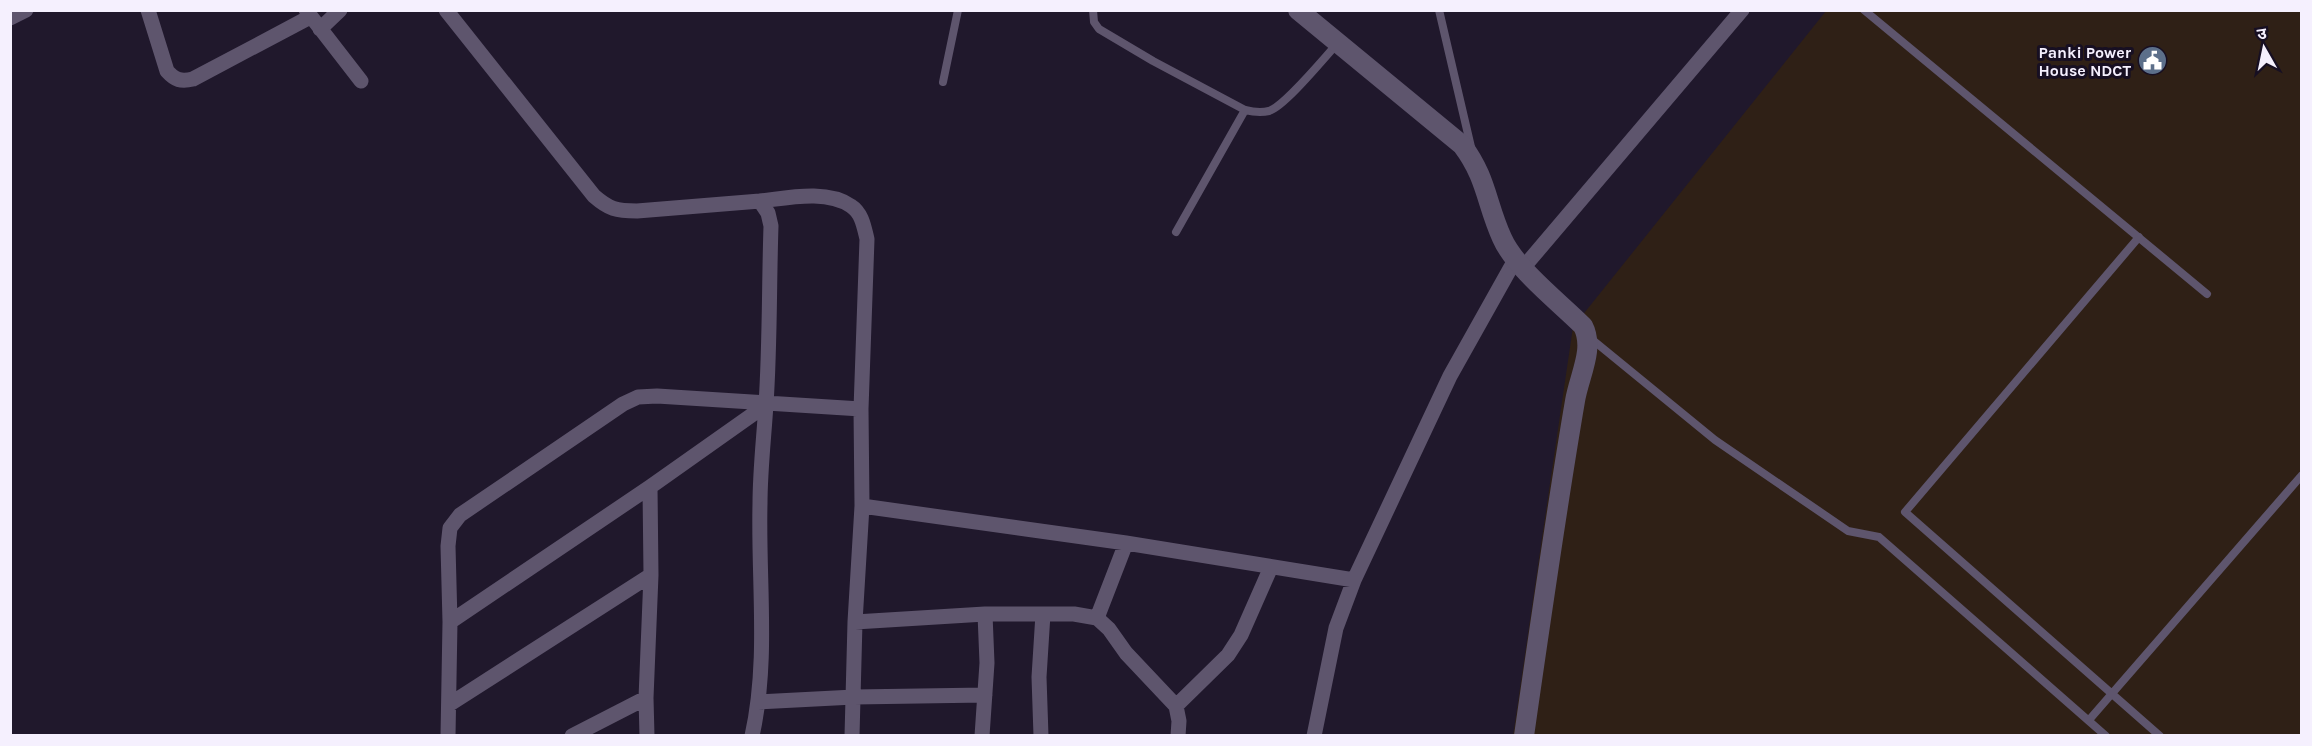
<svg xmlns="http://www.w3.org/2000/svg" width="2312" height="746" viewBox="0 0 2312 746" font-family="Karla,'Noto Sans Devanagari',sans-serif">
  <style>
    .industrial { fill: #2f2016 }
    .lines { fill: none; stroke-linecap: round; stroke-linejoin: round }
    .service { stroke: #5e556d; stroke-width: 8 }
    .minor { stroke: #5e556d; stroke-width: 15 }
    .tertiary { stroke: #5e556d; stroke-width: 20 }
    .labels { text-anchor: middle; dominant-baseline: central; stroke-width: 6; stroke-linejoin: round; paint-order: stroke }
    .poi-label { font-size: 16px; font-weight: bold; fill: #f5f0fe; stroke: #170f22; text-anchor: end }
  </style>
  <rect width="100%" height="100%" fill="#20182c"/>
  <path class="industrial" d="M1826 11H2301V735L1513 736 1573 327Z"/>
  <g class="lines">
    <path class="service" d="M1093 10 1094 22 1099 29 1153 61 1245 110C1253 112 1261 113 1269 111 1285 106 1324 58 1337 44
      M1439 10 1471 147
      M1864 10 2207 294
      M943 82 958 10
      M1176 232 1245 110
      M2139 237 1905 512 2160 736
      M1589 337 1715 440 1848 531 1879 537 2106 736
      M2089 720 2302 475"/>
    <path class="minor" d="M148 10 167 71C175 80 181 82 193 79L310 17
      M306 10 361 81
      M446 10 594 196C609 209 616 211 637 211L760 201 768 213 771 226C769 285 770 345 766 404 764 437 760 470 760 504 758 581 769 660 752 736
      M10 18 26 10
      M320 29 340 10
      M760 201C787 198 827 189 851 206 862 213 864 227 867 239L861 409 862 506 855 622 852 736
      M1523 268 1742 10
      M862 506 1126 543 1354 580
      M1097 618 1126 543
      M450 622 650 487 766 405
      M855 622 985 614H1074L1097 618 1109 629 1126 653 1176 706 1179 721 1178 736
      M758 702 854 697 985 695
      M450 704 651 575
      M1176 706 1228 655 1241 635 1271 567
      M448 736 450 622 448 546 450 528 460 515 623 404 638 397 657 396 861 409
      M572 736 646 698
      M647 736 646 698 651 575 650 487
      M982 736 987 663 985 614
      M1041 736 1039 677 1043 614
      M1314 736 1336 628 1354 580 1450 376 1515 260"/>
    <path class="tertiary" d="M1298 10 1462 145C1487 178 1486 203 1502 238 1515 268 1559 302 1583 326 1595 349 1579 376 1575 401 1556 512 1540 624 1524 736"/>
  </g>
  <defs>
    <symbol id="civic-disc" viewBox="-11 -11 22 22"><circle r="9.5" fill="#5c6f8a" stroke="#170f22"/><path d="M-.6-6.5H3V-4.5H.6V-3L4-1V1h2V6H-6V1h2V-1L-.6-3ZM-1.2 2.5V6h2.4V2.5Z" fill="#fff"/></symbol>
  </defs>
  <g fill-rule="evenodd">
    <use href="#civic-disc" x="2136" y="44" width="33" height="33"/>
  </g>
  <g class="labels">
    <g class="poi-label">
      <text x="2131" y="52">Panki Power<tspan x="2131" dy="18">House NDCT</tspan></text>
    </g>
  </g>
  <rect width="2312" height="746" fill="none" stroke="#f5f0fe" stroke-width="24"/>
  <g transform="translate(2264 48) rotate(351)" stroke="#170f22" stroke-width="4.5" paint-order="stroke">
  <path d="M0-4.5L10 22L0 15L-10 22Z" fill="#f5f0fe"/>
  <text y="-9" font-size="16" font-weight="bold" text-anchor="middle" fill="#f5f0fe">उ</text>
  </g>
</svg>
